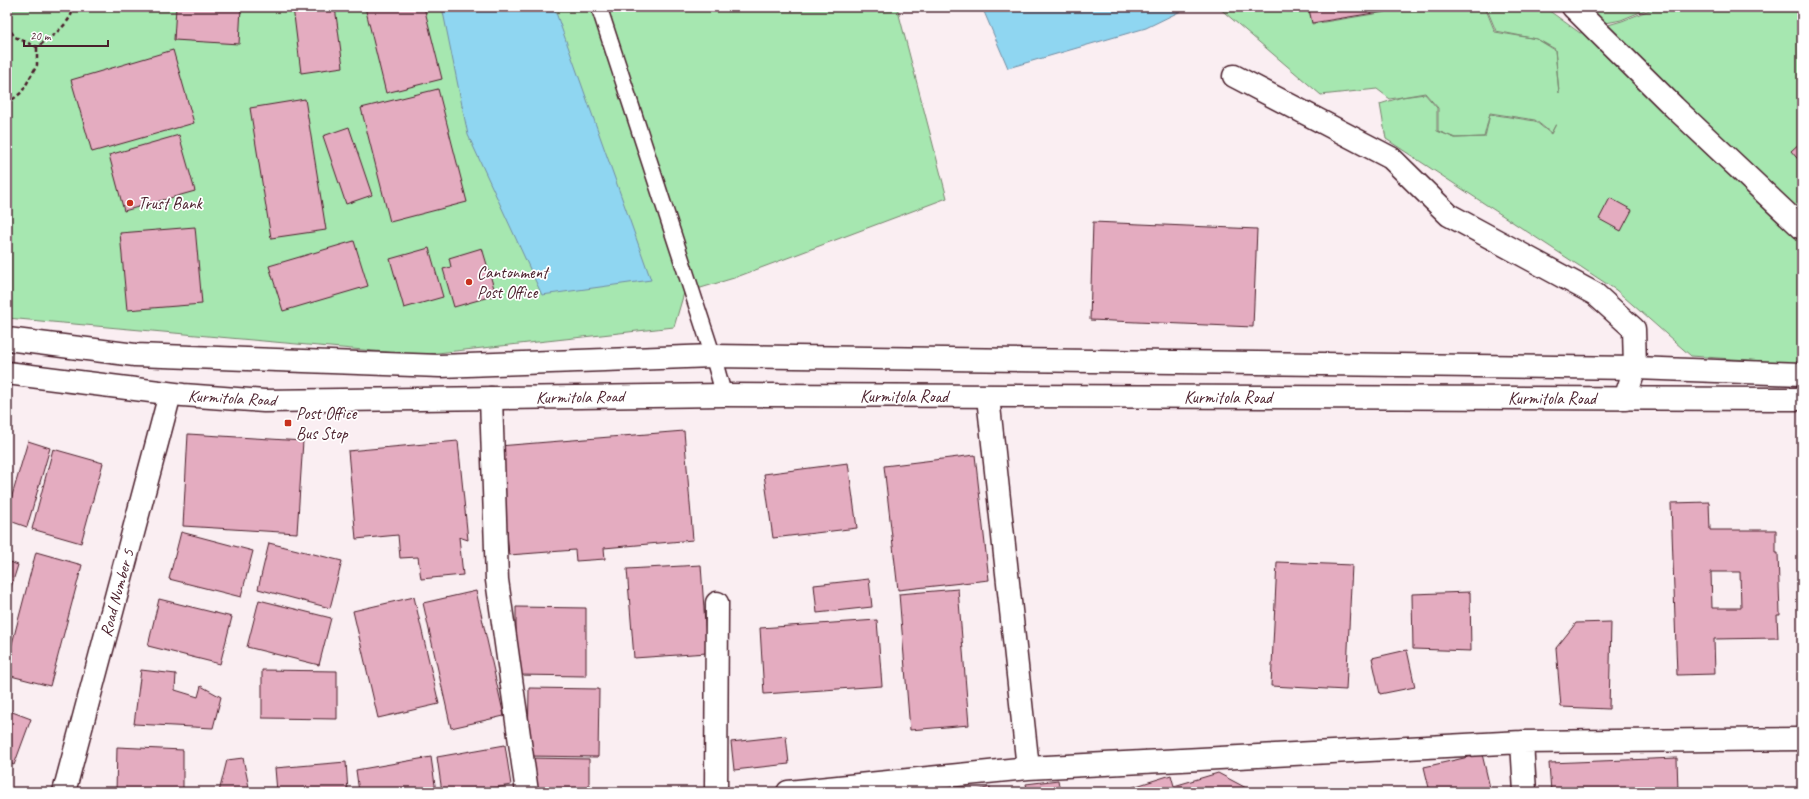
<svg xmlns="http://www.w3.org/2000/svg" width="1809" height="799" viewBox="0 0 1809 799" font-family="Caveat,sans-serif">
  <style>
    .green { fill: #a6e7b0; stroke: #78836e }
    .water { fill: #8fd6f1; stroke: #738da2 }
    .building { fill: #e4acc0; stroke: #4a1f2b; fill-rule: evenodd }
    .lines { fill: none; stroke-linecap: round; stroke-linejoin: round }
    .lane-casing { stroke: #4a1f2b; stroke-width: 18 }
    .street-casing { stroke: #4a1f2b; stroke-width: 25 }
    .secondary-casing { stroke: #4a1f2b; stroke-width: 25 }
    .path { stroke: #4a1f2b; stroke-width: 2.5; stroke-dasharray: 4 3; stroke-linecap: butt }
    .lane { stroke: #fff; stroke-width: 15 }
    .street { stroke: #fff; stroke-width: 22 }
    .secondary { stroke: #fff; stroke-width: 22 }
    .poi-dot { fill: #c8321e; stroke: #fff; stroke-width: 1.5 }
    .labels { text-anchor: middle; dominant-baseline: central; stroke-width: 3.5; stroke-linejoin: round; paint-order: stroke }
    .poi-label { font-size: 17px; fill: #4a1f2b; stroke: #fff; text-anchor: start }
    .street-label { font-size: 17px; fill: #4a1f2b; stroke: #fff }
  </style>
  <rect width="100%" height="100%" fill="#faeef2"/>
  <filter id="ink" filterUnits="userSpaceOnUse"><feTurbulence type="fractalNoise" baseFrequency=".025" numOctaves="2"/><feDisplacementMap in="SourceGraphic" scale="8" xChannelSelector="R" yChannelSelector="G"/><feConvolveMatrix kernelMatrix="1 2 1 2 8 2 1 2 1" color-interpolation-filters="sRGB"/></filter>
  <g filter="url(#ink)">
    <path class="green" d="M7 7H897L947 198 734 278 684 293 674 327 419 355 7 318Z
      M1218 7H1317L1309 9 1312 24 1386 12V8L1392 7H1485L1495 32 1537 39 1555 50 1559 93 1555 49 1537 39 1496 31 1486 7H1544L1580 33 1622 21 1657 7H1802V229L1799 236 1802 241V364L1691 356 1616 290 1386 139 1380 104 1402 97 1425 94 1437 108V131L1455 138 1485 137 1490 114 1535 121 1551 134 1556 124 1551 133 1535 120 1490 113 1484 137 1455 138 1438 131V108L1425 93 1390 99 1377 89 1321 95Z
      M1585 7H1652L1621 20 1606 23Z"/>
    <path class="water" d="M442 7H554L651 280 542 295 468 135Z
      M982 7H1182L1183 10 1146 28 1008 68Z"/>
    <path class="building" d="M176 7H241L239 44 174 40Z
      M293 7H335L343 67 301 73Z
      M365 7H424L442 79 386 93Z
      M1317 7H1385L1386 11 1312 23 1309 9Z
      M173 50 194 123 92 152 71 80Z
      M438 89 467 202 390 222 361 108Z
      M305 99 326 230 271 238 250 108Z
      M349 127 372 195 346 204 323 136Z
      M179 135 195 191 124 211 109 155Z
      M1802 141V164L1791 151Z
      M1610 198 1632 210 1621 231 1599 219Z
      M1093 222 1257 229 1253 327 1090 320Z
      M195 227 202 304 127 310 120 233Z
      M354 241 368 286 283 311 269 266Z
      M429 248 443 297 404 308 390 259Z
      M482 248 496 295 454 307 443 269 451 267 449 258Z
      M684 431 693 540 604 548 605 559 576 561 575 550 509 555 499 446Z
      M188 434 303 441 297 533 183 526Z
      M28 441 50 448 27 527 7 520V513Z
      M458 441 468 540 459 537 463 575 421 579 418 557 400 558 398 535 356 539 348 451Z
      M53 449 103 463 81 543 32 529Z
      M975 455 989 580 898 590 884 466Z
      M848 463 857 528 773 538 764 474Z
      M1709 502 1710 530H1776V553H1778L1780 615H1777L1778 638 1714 639 1715 674 1677 675 1671 503ZM1711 572H1740L1741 608H1712Z
      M181 532 253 551 241 597 169 579Z
      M269 543 342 561 330 608 258 589Z
      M36 552 82 565 50 686 7 675V663Z
      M7 561 18 565 7 600Z
      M1277 562 1352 565 1346 690 1271 686Z
      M701 565 707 653 634 658 627 569Z
      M869 579 872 607 817 613 814 585Z
      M958 589 969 725 910 730 899 594Z
      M476 591 504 716 451 728 423 603Z
      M1470 592 1471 651 1413 649 1412 594Z
      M414 597 439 704 378 718 353 611Z
      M159 599 232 617 220 664 148 646Z
      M259 600 331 618 319 665 247 647Z
      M516 607 586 608V676L516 675Z
      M877 620 882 686 764 694 760 628Z
      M1611 622 1609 709 1561 707 1556 648 1576 623Z
      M1407 650 1415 687 1380 694 1372 658Z
      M141 670 176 674 175 690 198 697 201 686 221 697 213 728 134 724Z
      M262 670 337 671V719L262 718Z
      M529 688 599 689 598 757 528 756Z
      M7 710 31 719 14 765 7 762Z
      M786 736 789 764 734 770 731 742Z
      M505 745 511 785 472 792H442L437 757Z
      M117 747 183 750V792H116Z
      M1482 754 1491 792H1430L1424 767Z
      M431 757 436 792H359L356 770Z
      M243 758 250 792H219L227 760Z
      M527 758 589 759V789H527Z
      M1677 758 1678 792H1551L1549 763Z
      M346 762 348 792H277L275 768Z
      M1218 773 1250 790V792H1135L1133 787 1171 775 1174 786Z
      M1058 780 1060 792H1028L1026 784Z
      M946 785 947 792H924V790Z
      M990 787 991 792H973Z"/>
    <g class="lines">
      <defs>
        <path id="lane" d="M599 7 713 356 724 395"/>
        <path id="street" d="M1573 7 1674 107 1802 228
          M1234 76 1391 158 1449 215 1595 294 1634 329 1635 368 1625 399
          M988 397 1028 768
          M491 398 497 580 527 792
          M1522 742 1525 792
          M64 792 170 394
          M716 792 717 603
          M788 792 1028 768 1522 742 1802 739"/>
        <path id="secondary" d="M7 339 135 355 440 366 713 356 1635 368 1802 374
          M7 373 183 395 264 401 724 395 1802 399"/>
      </defs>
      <use href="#lane" class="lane-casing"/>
      <use href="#street" class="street-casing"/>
      <use href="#secondary" class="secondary-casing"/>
      <path class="path" d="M7 26 15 37 37 47C51 37 70 25 74 7
        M7 104 22 92 37 65V47"/>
      <use href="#lane" class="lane"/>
      <use href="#street" class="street"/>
      <use href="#secondary" class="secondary"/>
    </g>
  </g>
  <g class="poi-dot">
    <circle cx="130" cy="203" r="4"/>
    <circle cx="469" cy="282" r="4"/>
    <rect x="284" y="419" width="8" height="8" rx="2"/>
  </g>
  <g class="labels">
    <g class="poi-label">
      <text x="138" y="203">Trust Bank</text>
      <text x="477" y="272">Cantonment<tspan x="477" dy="20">Post Office</tspan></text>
      <text x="296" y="413">Post Office<tspan x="296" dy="20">Bus Stop</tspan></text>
    </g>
    <g class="street-label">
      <text x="904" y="396">Kurmitola Road</text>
      <text transform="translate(580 397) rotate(-1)">Kurmitola Road</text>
      <text x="1228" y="397">Kurmitola Road</text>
      <text transform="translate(232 398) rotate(3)">Kurmitola Road</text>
      <text x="1552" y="398">Kurmitola Road</text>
      <text transform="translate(117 593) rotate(-75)">Road Number 5</text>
    </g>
  </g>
  <rect width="1809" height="799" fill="none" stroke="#fff" stroke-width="24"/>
  <rect x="12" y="12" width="1785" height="775" fill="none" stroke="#4a1f2b" stroke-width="1.5" filter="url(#ink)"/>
  <path d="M24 40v6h84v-6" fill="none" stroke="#4a1f2b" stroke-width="2"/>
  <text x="30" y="40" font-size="12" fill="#4a1f2b" stroke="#ffffff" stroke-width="3" paint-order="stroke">20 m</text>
</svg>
